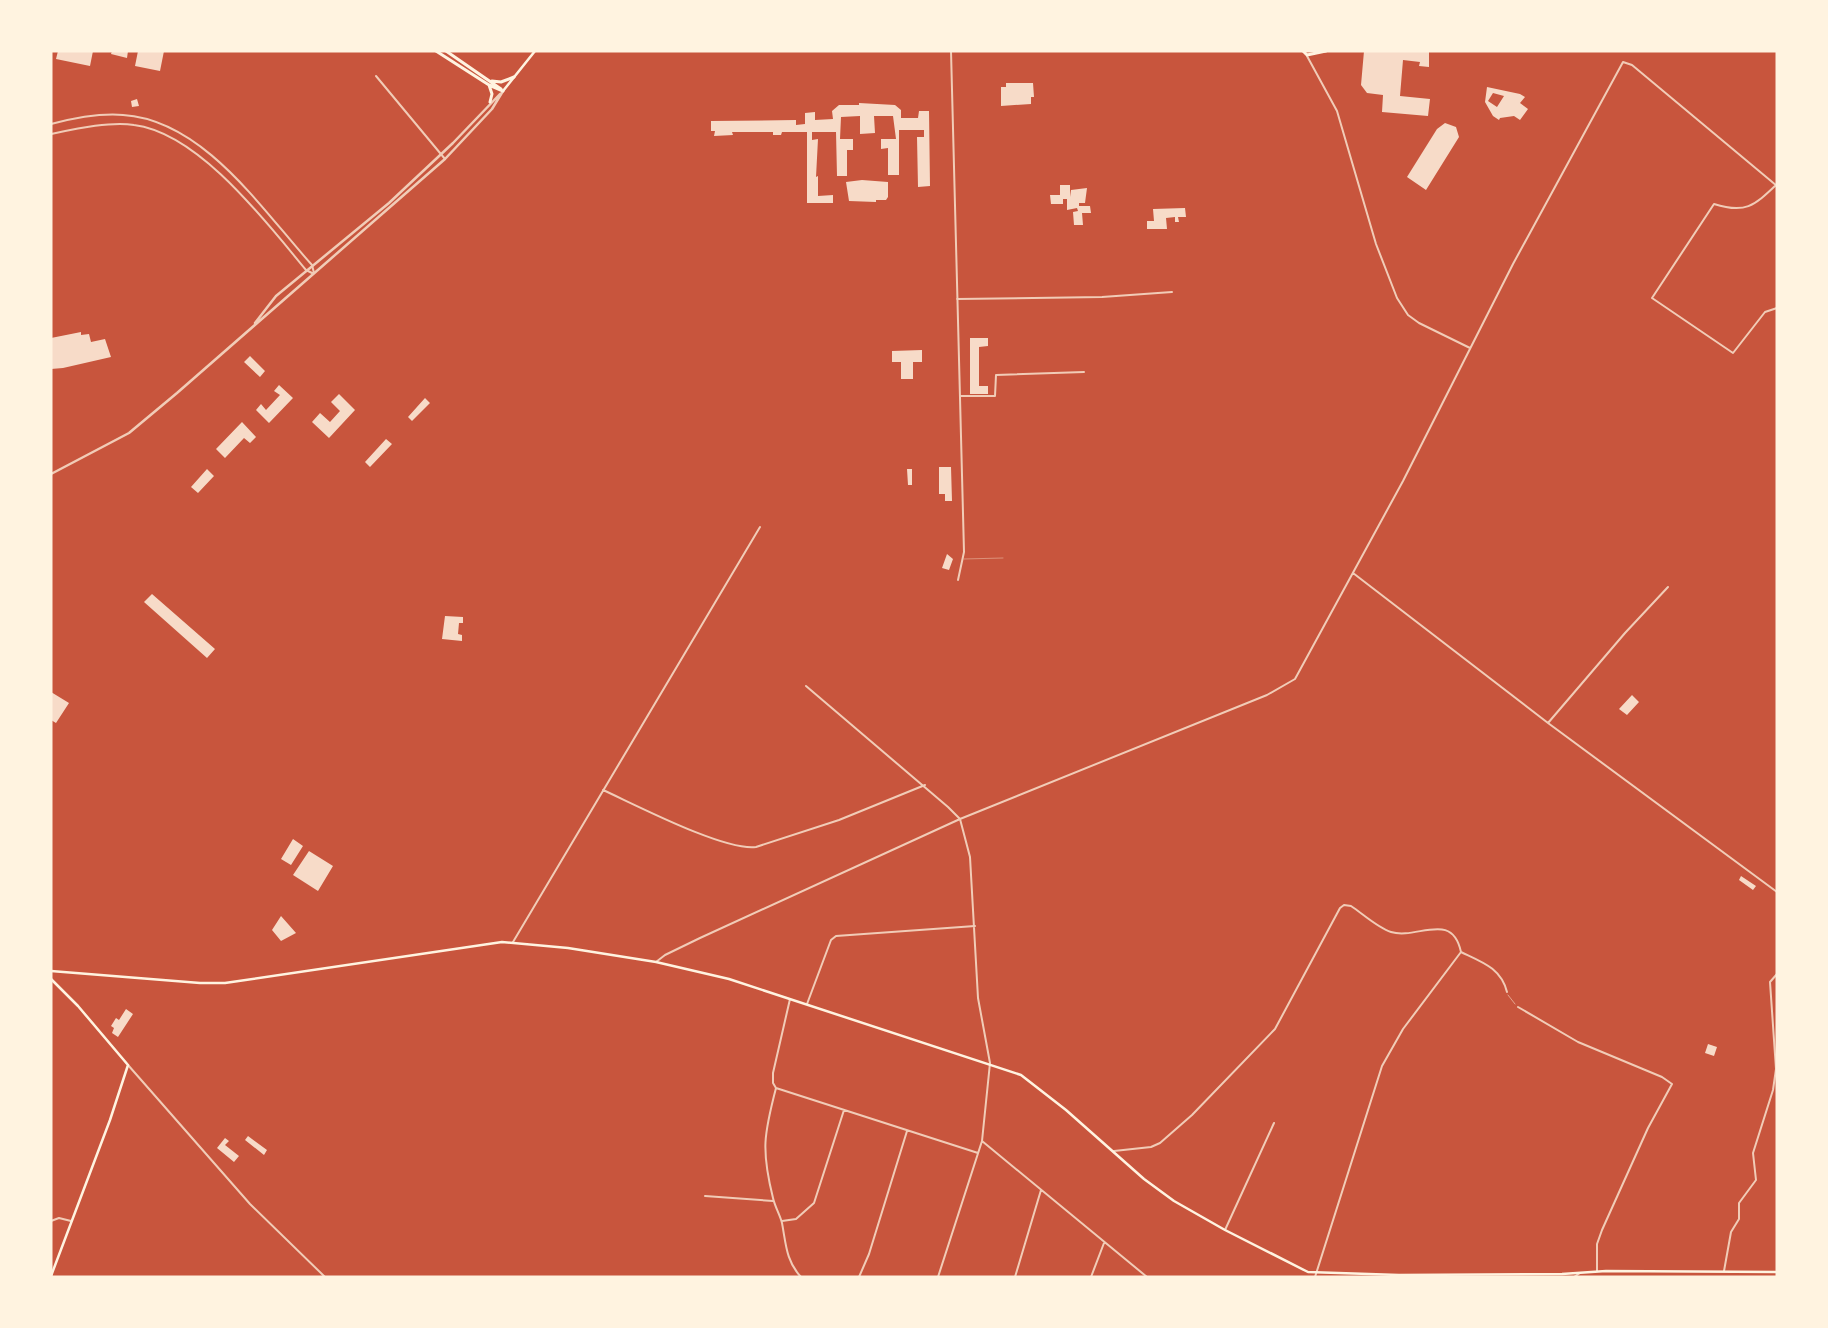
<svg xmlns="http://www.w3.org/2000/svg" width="1828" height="1328" viewBox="0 0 1828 1328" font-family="Overpass,sans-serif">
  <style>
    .building { fill: #f7dbc8; fill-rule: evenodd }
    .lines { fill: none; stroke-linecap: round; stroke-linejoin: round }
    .path { stroke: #fff3e0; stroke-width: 0.5 }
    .service { stroke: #f1ccb7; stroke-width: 0.5 }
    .minor { stroke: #f1ccb7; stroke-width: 2 }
    .tertiary { stroke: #f1ccb7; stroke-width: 2.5 }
    .secondary { stroke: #fff3e0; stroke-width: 2.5 }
    .primary { stroke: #fff3e0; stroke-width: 2.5 }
    .trunk { stroke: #fff3e0; stroke-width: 3 }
  </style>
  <rect width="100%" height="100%" fill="#c8553d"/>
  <path class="building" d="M58 51H93L90 66 56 59Z
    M112 51H128L127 58 111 54Z
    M138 51H164L160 71 135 66Z
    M1364 51H1429V67L1419 66 1420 62 1403 60 1400 96 1430 99 1428 116 1382 112 1383 95 1367 93 1361 85Z
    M1006 83H1033L1034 97H1031V104L1001 106V87H1006Z
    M1487 87 1520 94 1525 97 1520 103 1528 109 1520 120 1514 116 1500 118 1499 120 1493 116 1485 102ZM1493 93 1504 96 1497 107 1488 101Z
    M137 99 139 106 132 107 131 101Z
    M859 103 895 105 901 110V118H918L919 111H929L930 186 918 187 917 137H924V130H899V175H888V148L881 149V139H896L893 116H874L875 133 860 134V116L841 117 840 139H853V150H847V176H837L836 132H812V140L818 139 816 177 818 176V196L833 195V203H807V132H782L781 135H773V132H732L733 135 714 136 715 131H711V121L796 120V125L805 124V113L815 112V120L833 119 832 111 839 105H859Z
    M1445 123 1456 127 1459 137 1426 190 1407 177 1437 129Z
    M862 180 888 182V197L886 200H876V202L849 201 846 182Z
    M1060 185H1070V197L1071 190 1087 188 1085 203H1079V206H1090L1091 213H1082L1083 225H1074L1073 212 1078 211 1077 208 1067 210V199H1063V204H1051L1050 195H1060Z
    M1185 208 1186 217H1178L1179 222H1175V217L1166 218 1167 229H1147V221H1154L1153 209Z
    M81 332V335L89 334 91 342 105 339 111 357 63 368 51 369V338Z
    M970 338H988V346L979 347V386H988V394H970Z
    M922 350V362H913V379H901V362H892V351Z
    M250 356 265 371 260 377 244 362Z
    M279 385 293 398 269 423 256 410 261 404 266 410 280 395 274 391Z
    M339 394 355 410 329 438 312 422 320 413 330 422 340 411 331 402Z
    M425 398 430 403 412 421 408 417Z
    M242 422 256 437 250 443 244 438 225 458 216 449Z
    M386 439 392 444 370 467 365 462Z
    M939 467H951L952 501H945V494H939Z
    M207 469 214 476 198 493 191 487Z
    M907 469H912V485H908Z
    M947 554 953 559 949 570 942 568Z
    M152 594 215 649 207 658 144 602Z
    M445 616 463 617V623H459L458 634 462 635V641L442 639Z
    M51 692 69 703 56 723 51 720Z
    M1632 695 1639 702 1627 715 1619 709Z
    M293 839 303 846 291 865 281 859Z
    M309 851 333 866 318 891 293 875Z
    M1741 876 1756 886 1753 890 1739 880Z
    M281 916 296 933 281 941 272 930Z
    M126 1009 133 1014 118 1037 112 1033 114 1028 111 1026 116 1018 119 1020Z
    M1708 1044 1717 1047 1714 1056 1705 1053Z
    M248 1136 267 1150 264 1155 245 1140Z
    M225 1138 229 1141 225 1145 239 1156 234 1162 217 1148Z"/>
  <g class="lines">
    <path class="path" d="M1508 995 1515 1004"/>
    <path class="service" d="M964 559 1003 558"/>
    <path class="minor" d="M951 51 964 552 958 580
      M1307 56 1337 111 1376 244 1397 298 1408 315 1419 323 1470 348
      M376 76 445 159
      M51 124C74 118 99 113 123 115 204 120 262 210 312 265L314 273
      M51 134C75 129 111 121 134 125 199 133 266 222 306 270L312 273
      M1776 185C1754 206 1745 214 1714 204L1652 298 1733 353 1765 312 1777 308
      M957 299 1102 297 1172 292
      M960 396H995L996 375 1084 372
      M1353 573 1548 723 1777 892
      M806 686 948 807 960 819 970 857 978 998 990 1063 982 1141 938 1277
      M1548 723 1625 633 1668 587
      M603 790C636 805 724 851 756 847L839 820 925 785
      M513 942 760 527
      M1461 952C1482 962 1501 968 1507 992
      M656 962 665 955 700 938 960 819 1267 695 1295 679 1403 481 1513 264 1623 62 1632 65 1777 186
      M807 1004 831 940 836 936 975 926
      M1518 1007 1578 1042 1662 1077 1672 1084 1648 1128 1602 1230 1597 1244V1271
      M128 1065 250 1204 325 1277
      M776 1088 978 1153
      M776 1088C764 1134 761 1150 773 1198 775 1207 780 1215 782 1223 786 1244 786 1261 801 1277
      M776 1088 773 1083V1073L790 999
      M982 1141 1147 1277
      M1114 1151 1151 1147 1160 1143 1192 1115 1275 1029 1340 908 1344 905 1351 906C1363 914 1378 928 1391 932 1417 940 1452 910 1461 952
      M705 1196 773 1201
      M51 1221 59 1218 71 1221
      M782 1221 796 1219 814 1203 844 1110
      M1225 1230 1274 1123
      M1724 1271 1731 1232 1739 1219V1203L1756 1180 1753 1153 1773 1090 1776 1069 1770 982 1777 974
      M859 1277 869 1254 907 1131
      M1015 1277 1041 1190
      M1091 1277 1104 1243
      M1315 1277 1382 1066 1403 1029 1461 952
      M1574 1277 1580 1273"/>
    <path class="tertiary" d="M255 323 276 296 389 203 453 143 500 94
      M51 474 129 433 177 393 445 159 492 109 503 91"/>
    <path class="secondary" d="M51 971 200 983H225L502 942 568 948 656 962 729 979 1021 1075 1066 1110 1144 1179 1174 1201 1225 1230 1308 1272 1399 1275 1562 1274 1606 1271 1777 1272
      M51 979 78 1006 128 1065 110 1120 51 1276"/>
    <path class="primary" d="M503 91 535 51"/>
    <path class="trunk" d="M436 51 489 85 503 91
      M446 51 501 89
      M1303 51 1307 55 1326 51
      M492 81 501 82 514 77
      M489 85 492 94 490 102"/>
  </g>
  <rect width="1828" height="1328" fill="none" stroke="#fff3e0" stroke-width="105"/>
</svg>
